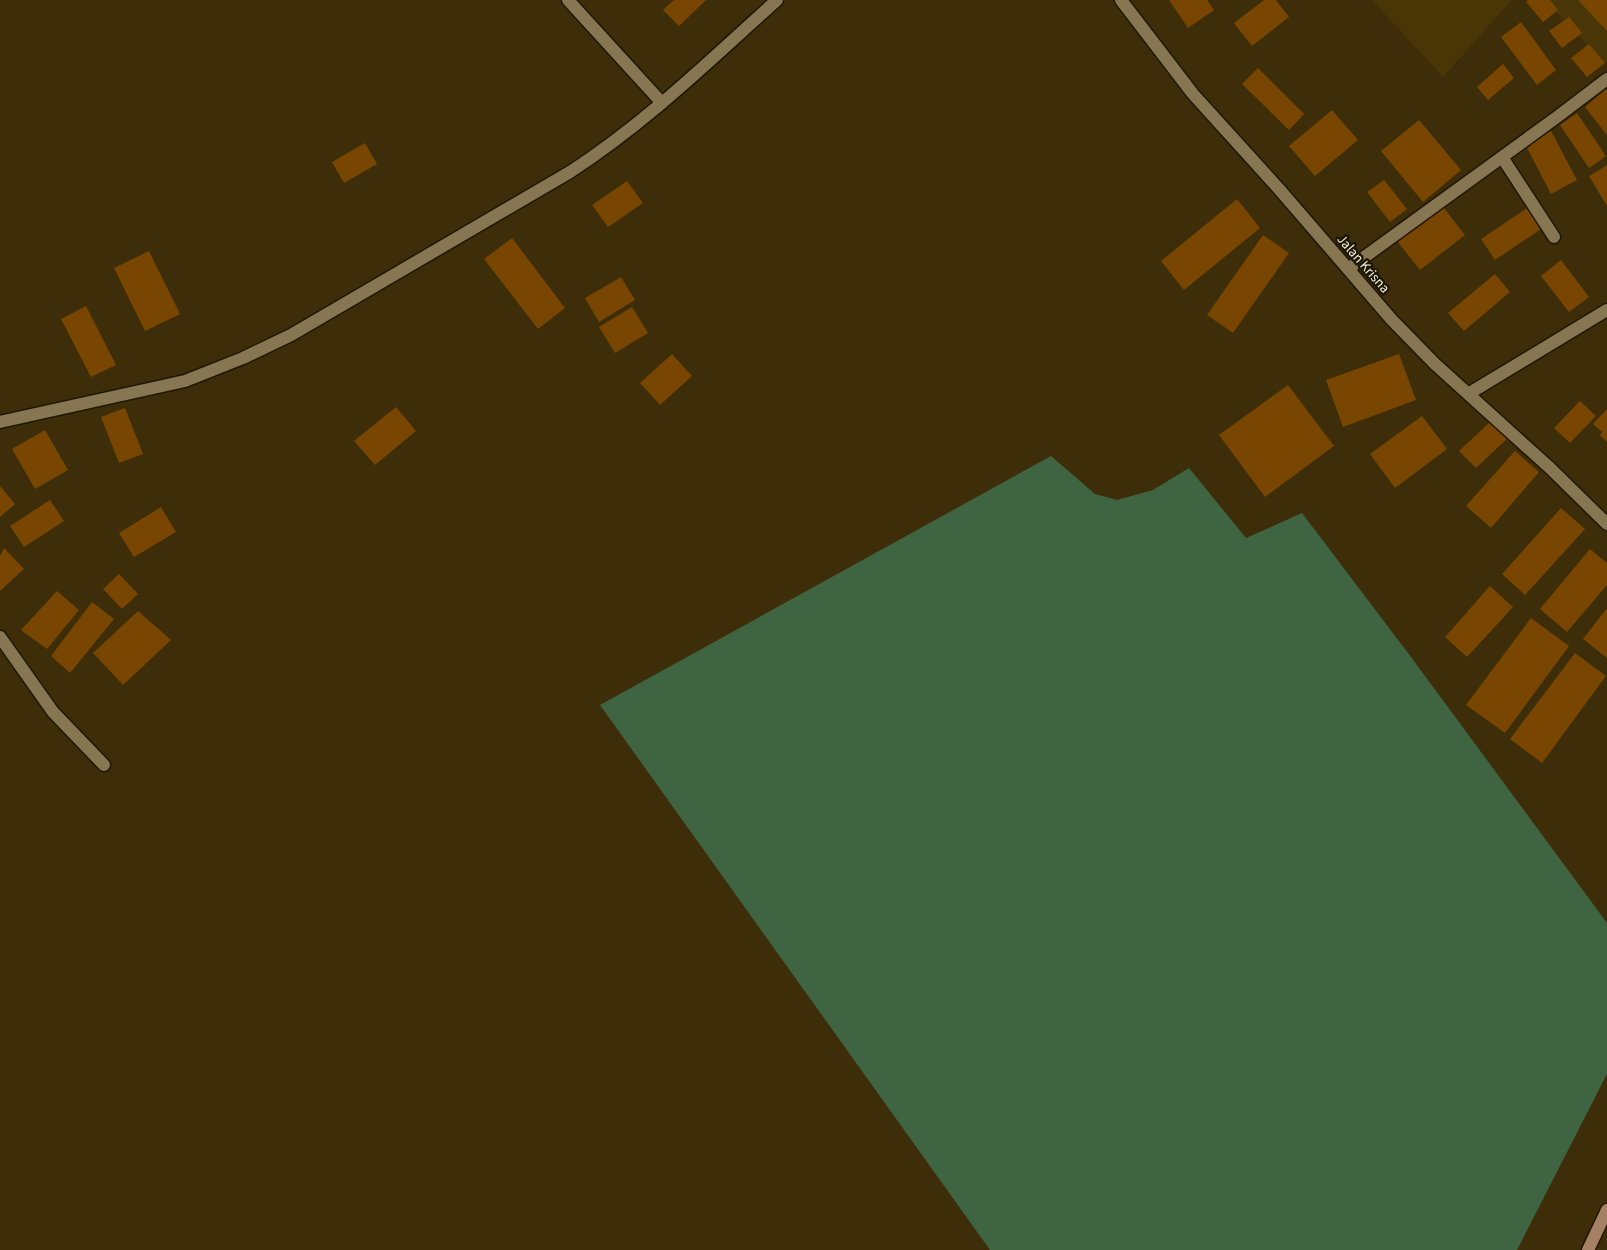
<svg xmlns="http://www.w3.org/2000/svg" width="1607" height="1250" viewBox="0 0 1607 1250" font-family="'Source Sans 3',sans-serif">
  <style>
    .built { fill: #483606 }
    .green { fill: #3f6441 }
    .building { fill: #784600 }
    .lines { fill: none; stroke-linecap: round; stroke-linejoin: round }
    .street-casing { stroke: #221700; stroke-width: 15 }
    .secondary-casing { stroke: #221700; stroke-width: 15 }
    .street { stroke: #877652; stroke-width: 12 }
    .secondary { stroke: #a68065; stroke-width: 12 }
    .labels { text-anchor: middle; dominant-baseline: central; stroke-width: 5; stroke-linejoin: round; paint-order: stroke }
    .street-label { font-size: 14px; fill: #f7eeda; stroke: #1e1809 }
  </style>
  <rect width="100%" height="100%" fill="#3d2e09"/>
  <path class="built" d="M1372 0H1512L1443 77Z
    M1545 0H1607V61L1605 63Z"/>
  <path class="green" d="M1051 456 1095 494 1117 500 1153 490 1189 468 1246 538 1302 513 1411 657 1607 923V1074L1517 1250H990L600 705Z"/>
  <path class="building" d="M674 0H706L679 26 663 10Z
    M1169 0H1207L1214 10 1188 28Z
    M1264 0H1276L1289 17 1252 46 1234 23Z
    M1528 0H1550L1558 10 1543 22 1526 2Z
    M1578 0H1607V31Z
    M1569 17 1582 33 1562 48 1549 31Z
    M1521 22 1556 70 1537 85 1501 37Z
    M1589 44 1605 63 1587 77 1571 58Z
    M1503 64 1514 78 1488 100 1477 87Z
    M1258 68 1304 114 1289 130 1242 84Z
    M1607 88V135L1585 107Z
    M1332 110 1358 140 1315 176 1289 146Z
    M1577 113 1606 156 1589 168 1560 125Z
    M1419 120 1461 170 1423 202 1381 151Z
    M1551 131 1577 180 1551 194 1525 144Z
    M365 143 377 164 344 183 332 162Z
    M1607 165V206L1589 176Z
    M1384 180 1407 209 1390 222 1367 192Z
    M627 181 643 203 608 227 592 205Z
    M1237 199 1260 228 1184 290 1161 261Z
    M1440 203 1465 235 1420 270 1394 237Z
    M1527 208 1541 229 1495 260 1481 239Z
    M1263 235 1289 253 1233 333 1207 315Z
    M512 238 565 308 538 329 484 259Z
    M149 251 180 314 145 331 114 268Z
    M1561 260 1589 297 1569 312 1541 276Z
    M1495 274 1510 292 1464 331 1448 313Z
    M621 277 635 300 599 322 585 298Z
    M86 306 116 365 91 377 61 319Z
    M632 307 648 333 615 353 599 327Z
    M672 354 692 376 660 405 640 383Z
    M1399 354 1416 400 1343 427 1326 380Z
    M1288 385 1334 446 1265 497 1219 435Z
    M1580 401 1596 416 1570 443 1554 428Z
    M396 407 416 431 375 465 354 441Z
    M125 408 143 454 119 463 101 417Z
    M1607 409V442L1600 435 1602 432 1593 424Z
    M1422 416 1447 449 1395 488 1370 454Z
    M1491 421 1508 438 1476 468 1459 451Z
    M45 430 68 470 35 489 12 449Z
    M1515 451 1539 472 1491 528 1466 506Z
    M0 486 15 504 0 517Z
    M50 500 64 521 24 547 10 526Z
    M161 507 176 532 134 557 119 533Z
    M1561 508 1585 529 1525 595 1502 574Z
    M4 548 24 569 0 591V556Z
    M1590 549 1607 563V585L1567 632 1540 609Z
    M119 574 138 594 122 609 103 589Z
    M1490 586 1513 607 1467 657 1445 637Z
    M57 591 79 610 47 649 21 630Z
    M92 602 114 619 70 673 51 656Z
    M1607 608V658L1583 639Z
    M138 611 171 640 123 685 93 653Z
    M1531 618 1569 646 1505 733 1466 705Z
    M1575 653 1606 676 1542 763 1510 739Z"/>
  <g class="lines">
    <defs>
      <path id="street" d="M568 0 662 103
        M1121 0 1193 94 1279 189 1392 320 1435 364 1550 468 1607 524
        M1502 157 1554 237
        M1348 269 1557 117 1607 79
        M1468 394 1607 310
        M0 422 185 381 243 358 291 335 570 172C646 123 710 60 777 0
        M0 637 53 712 104 765"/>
      <path id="secondary" d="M1588 1250 1607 1210"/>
    </defs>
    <use href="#street" class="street-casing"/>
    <use href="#secondary" class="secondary-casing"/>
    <use href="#street" class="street"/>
    <use href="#secondary" class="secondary"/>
  </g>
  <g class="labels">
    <g class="street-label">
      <text transform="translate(1363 264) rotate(49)">Jalan Krisna</text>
    </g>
  </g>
</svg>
